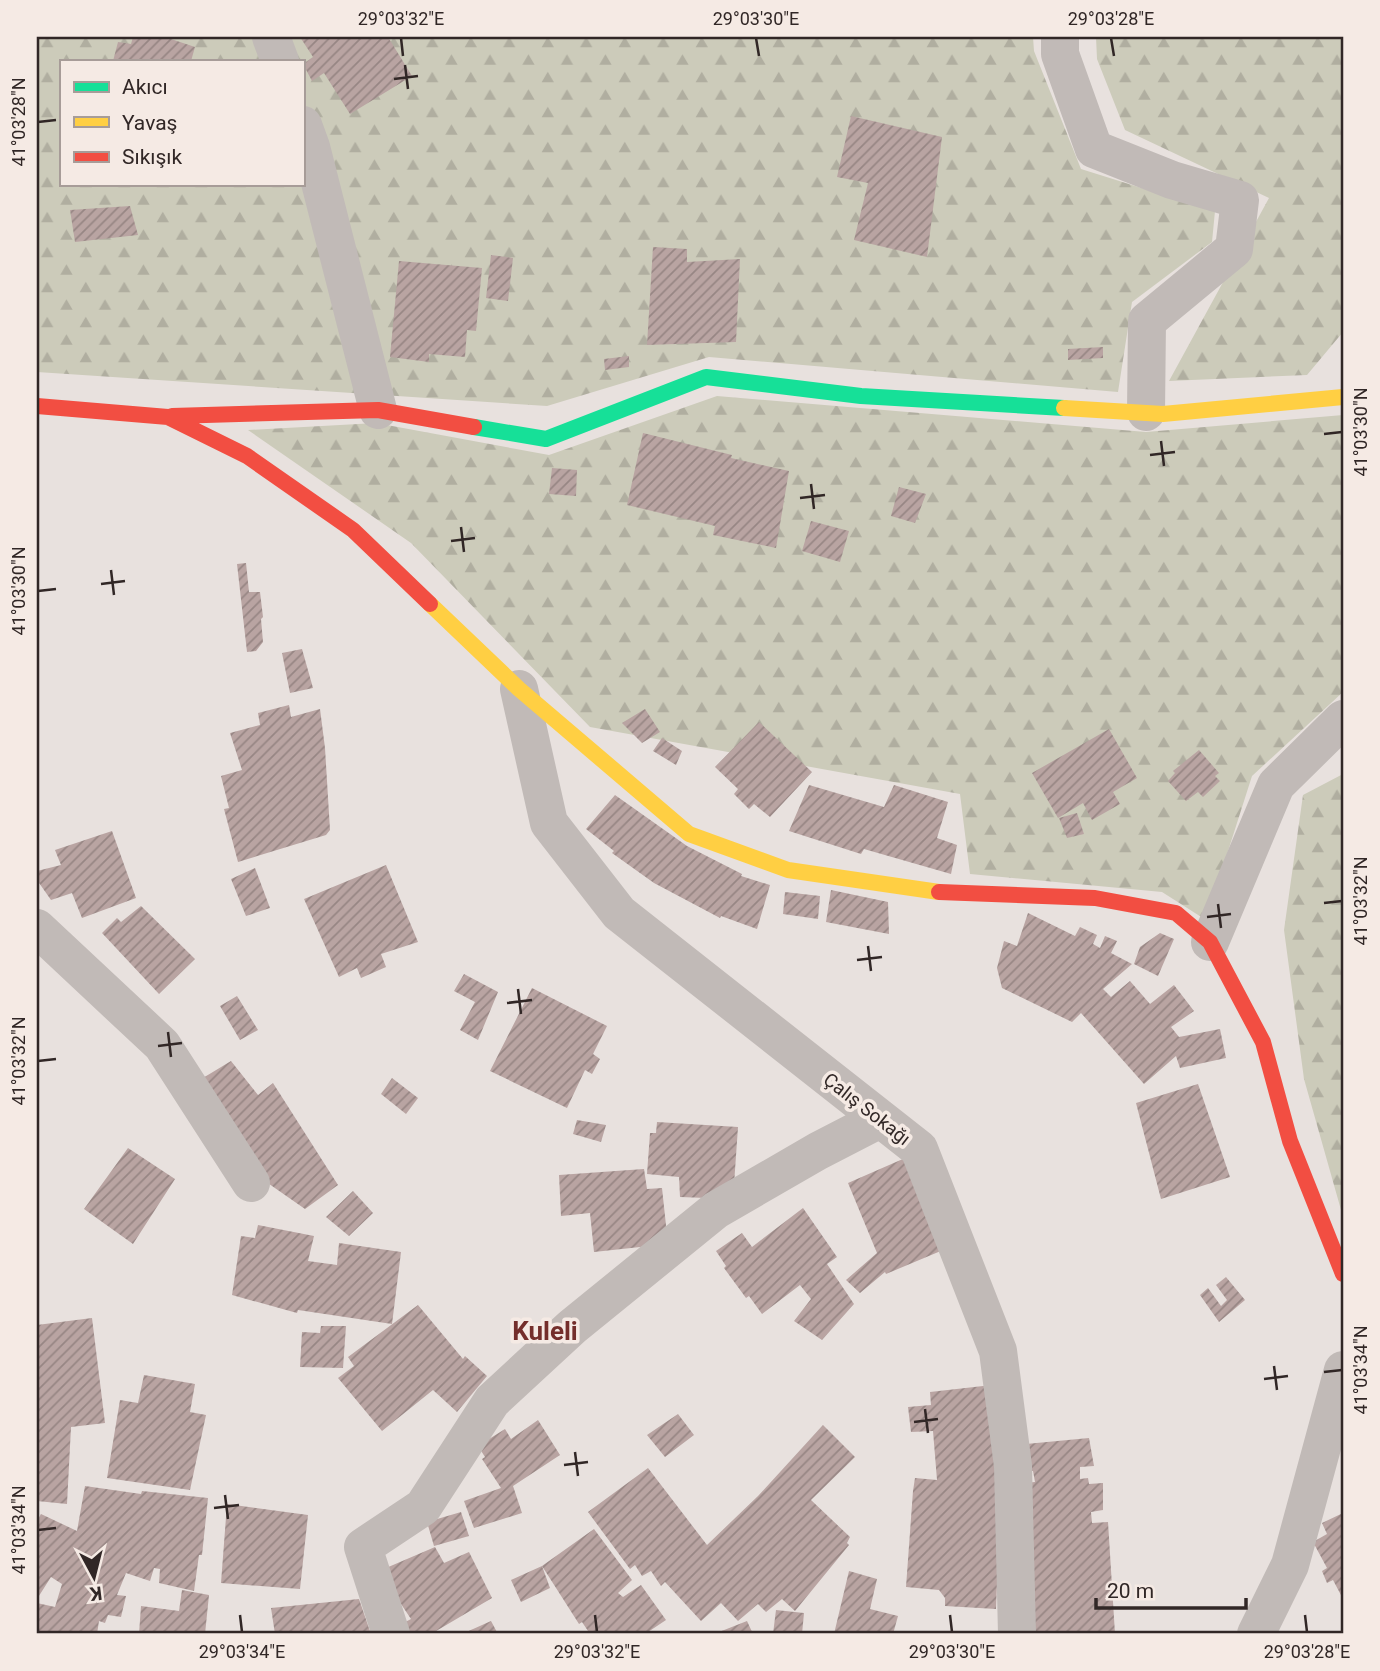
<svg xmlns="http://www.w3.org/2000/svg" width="1380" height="1671" viewBox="0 0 1380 1671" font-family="Roboto,sans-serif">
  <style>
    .forest { fill: url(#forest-firs); fill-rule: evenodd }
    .building { fill: url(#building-hatch) }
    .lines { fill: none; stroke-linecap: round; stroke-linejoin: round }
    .street { stroke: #c1bab7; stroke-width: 38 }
    .fast { stroke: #16e098; stroke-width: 16 }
    .slow { stroke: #ffcf43; stroke-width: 16 }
    .jam { stroke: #f24e42; stroke-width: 16 }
    .ticks { fill: none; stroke: #312726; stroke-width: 2.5 }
    .labels { text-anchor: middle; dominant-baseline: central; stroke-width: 7; stroke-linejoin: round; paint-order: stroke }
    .street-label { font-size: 19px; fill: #312726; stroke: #f5eae4 }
    .district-label { font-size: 26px; font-weight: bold; fill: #742e2b; stroke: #f5eae4 }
    .neatline { fill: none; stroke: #312726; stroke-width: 2.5 }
    .ticks-label { font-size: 18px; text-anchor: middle; fill: #312726 }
  </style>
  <defs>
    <pattern id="forest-firs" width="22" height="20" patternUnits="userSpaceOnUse" patternTransform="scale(1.75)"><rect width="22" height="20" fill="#cccbba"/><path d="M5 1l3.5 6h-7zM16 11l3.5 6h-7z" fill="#b0aea0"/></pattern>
    <pattern id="building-hatch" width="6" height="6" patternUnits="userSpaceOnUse" patternTransform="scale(1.75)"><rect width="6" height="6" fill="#b9a4a2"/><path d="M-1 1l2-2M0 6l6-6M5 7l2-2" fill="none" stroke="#978684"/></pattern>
  </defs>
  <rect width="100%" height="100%" fill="#e8e1de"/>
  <path class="forest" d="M37 37H1033L1034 51 1081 169 1215 211 1212 242 1132 302 1118 392 709 357 547 406 37 372ZM61 61H303V184H61Z
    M1096 37H1343V332L1307 375 1169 381 1269 198 1125 130 1097 59Z
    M717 396 1146 432 1343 415V692L1252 776 1206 920 1162 892 970 874 960 794 590 727 411 543 248 430 376 423 549 455Z
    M1343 774V1217L1304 1079 1284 930 1303 795Z"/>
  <path class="building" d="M133 37H165L195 47 191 61H113L118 42 131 44Z
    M300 37H388L412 76 350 114 324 73 312 81 303 64 313 57Z
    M851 116 942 137 927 257 854 240 868 183 837 177Z
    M130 206 138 235 75 242 70 210Z
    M653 247 687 249V262L740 259 736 342 647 345Z
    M491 255 513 258 508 301 486 298Z
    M399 261 482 268 476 331 467 330 465 357 429 354V362L390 357Z
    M1103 347V358L1068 360V349Z
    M629 356V367L605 370 604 359Z
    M643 433 732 455 731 458 789 471 776 548 713 535 715 526 627 505Z
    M552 468 577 470 576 496 549 494Z
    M899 487 926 494 915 523 891 516Z
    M811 521 849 531 840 562 802 551Z
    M246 563 249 592H260L263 617 261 619 263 642 256 651 247 652 237 564Z
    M302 649 313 688 290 693 282 653Z
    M289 705 291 717 320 709 325 748 330 830 326 835 238 862 224 809 229 808 221 776 242 770 230 733 260 725 258 713Z
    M645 709 660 732 642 743 622 723Z
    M759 722 812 772 770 817 754 804 749 809 734 794 738 789 715 767Z
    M1109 729 1137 778 1113 792 1120 804 1092 820 1083 803 1058 818 1032 773Z
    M662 738 682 751 676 765 653 751Z
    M1199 750 1219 773 1215 776 1220 781 1203 797 1198 792 1186 801 1168 781 1175 773 1173 771Z
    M809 785 884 807 894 785 948 802 937 838 957 845 951 874 864 849 861 854 789 831Z
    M615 795 687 846 742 874 741 876 770 885 757 929 721 916 720 918 654 883 612 853 614 851 586 829Z
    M1077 813 1084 834 1067 838 1059 818Z
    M112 831 136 898 82 918 72 893 51 900 37 880V871L61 865 55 850Z
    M386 865 418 942 381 954 386 967 361 978 357 968 339 977 304 899Z
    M255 868 270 908 246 916 231 879Z
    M831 890 888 902 889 934 826 922Z
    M785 892 820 896 818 919 783 914Z
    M141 906 195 959 159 994 102 933 117 918 121 922Z
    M1028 913 1075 936 1080 927 1097 935 1093 944 1100 948 1105 936 1117 941 1111 953 1132 964 1103 989 1111 997 1130 981 1150 1004 1174 985 1194 1011 1171 1027 1179 1037 1220 1029 1226 1058 1180 1068 1176 1056 1144 1084 1081 1013 1072 1022 1002 988 997 968 1004 941 1017 946Z
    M1160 933 1174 939 1158 976 1134 964 1140 947Z
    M464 974 498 992 478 1040 460 1030 475 1002 454 991Z
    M532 988 607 1026 593 1054 600 1059 592 1074 585 1070 567 1108 490 1071Z
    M237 996 258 1030 240 1040 220 1006Z
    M231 1061 258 1095 273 1083 338 1185 305 1209 262 1179 198 1081Z
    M392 1078 418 1098 406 1114 381 1094Z
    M1198 1084 1230 1177 1161 1199 1136 1103Z
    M577 1120 606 1125 601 1142 573 1134Z
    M657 1122 738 1127 733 1199 680 1197 679 1177 647 1174 650 1133H656Z
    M128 1148 175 1179 133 1244 84 1209Z
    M912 1155 955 1245 886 1274 885 1272 860 1293 846 1280 877 1253 848 1183Z
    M644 1169 647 1189 662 1188 668 1244 594 1252 590 1213 561 1216 559 1175Z
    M353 1191 373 1213 349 1236 326 1217Z
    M803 1208 837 1257 827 1264 854 1304 822 1340 794 1321 811 1299 800 1285 762 1314 749 1296 746 1298 724 1268 726 1266 716 1251 742 1233 752 1247Z
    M258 1225 314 1236 308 1261 337 1265 339 1243 401 1252 392 1324 298 1310 297 1313 232 1295 241 1236 255 1238Z
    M1226 1277 1245 1300 1219 1322 1200 1295 1208 1288 1221 1306 1227 1300 1216 1285Z
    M418 1305 463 1359 465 1356 487 1376 457 1412 433 1390 382 1431 338 1378 354 1366 348 1357Z
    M92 1318 105 1423 71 1427 67 1504 37 1501V1325Z
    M321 1326H346L343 1368 300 1367 302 1332 320 1333Z
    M144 1375 195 1384 190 1412 206 1415 190 1490 107 1478 120 1400 138 1403Z
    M992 1385 999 1530 996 1609 945 1606V1598L939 1590 906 1587 913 1491 915 1478 937 1480 933 1431 911 1432 908 1407 931 1405 930 1392Z
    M678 1414 694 1435 665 1457 647 1435Z
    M538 1420 560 1455 513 1486 522 1513 474 1528 464 1501 501 1488 482 1459 485 1457 478 1446 505 1429 511 1439Z
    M823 1425 855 1457 811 1500 850 1537 847 1543 849 1545 795 1611 782 1599 766 1612 758 1604 738 1621 721 1603 701 1621 665 1582 661 1586 651 1571 642 1576 635 1565 630 1569 588 1512 648 1468 707 1545 758 1496Z
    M1089 1438 1094 1466 1080 1467V1479L1088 1478 1089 1484 1103 1483V1510L1091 1512 1092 1523 1108 1522 1115 1634H1030L1024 1483 1035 1482 1033 1471H1029L1026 1444Z
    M85 1486 141 1494 142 1491 208 1498 202 1555H199L194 1591 159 1583 160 1569 154 1568 150 1581 126 1573 117 1595 126 1596 121 1617 108 1615 105 1623 99 1621 97 1634H37V1603L55 1607 62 1584 51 1577 37 1599V1521L41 1514 77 1531Z
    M227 1504 308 1515 300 1589 221 1583Z
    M461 1512 469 1536 434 1546 427 1522Z
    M1343 1513V1599L1333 1580 1327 1583 1322 1571 1327 1568 1313 1542 1327 1534 1322 1523Z
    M594 1529 632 1580 618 1593 623 1597 641 1585 666 1620 645 1634H590L582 1622 579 1624 542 1566Z
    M435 1547 444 1563 469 1552 492 1598 431 1634H398L396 1627 411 1619 379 1571Z
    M542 1566 550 1588 521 1602 511 1580Z
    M849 1571 877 1579 870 1609 898 1616 893 1634H834Z
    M182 1590 209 1595 205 1634H139L141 1606 179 1611Z
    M359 1599 371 1634H275L271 1608Z
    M776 1610 804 1613 802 1634H773Z
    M491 1621 498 1634H462Z
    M747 1621 753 1634H714Z"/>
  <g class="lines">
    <path class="street" d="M271 37 280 61
      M1060 37V54L1094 149 1172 180 1240 200 1234 249 1147 321 1146 412
      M303 125 311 147 378 410
      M519 689 549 823 619 913 919 1149 998 1351 1013 1466 1017 1634
      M37 928 162 1045 251 1183
      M1210 942 1276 785 1343 719
      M391 1634 363 1547 423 1507 492 1401 572 1327 716 1210 818 1151 880 1119
      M1256 1634 1290 1565 1343 1370"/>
    <path class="fast" d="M474 427 546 439 706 377 861 396 1064 408"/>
    <path class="slow" d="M1064 408 1163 414 1343 397
      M430 604 519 689 689 834 788 870 939 892"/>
    <path class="jam" d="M37 406 168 417 247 456 353 530 430 604
      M172 416 378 410 474 427
      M939 892 1095 898 1176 913 1210 942 1263 1042 1290 1141 1343 1274"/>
  </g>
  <path class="ticks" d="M401 38 403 56M756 38 759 56M1111 38 1114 56M405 65 408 89M394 79 418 76M38 122 56 120M1324 434 1342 432M1161 441 1164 466M1150 455 1175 452M811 484 814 509M800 498 825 495M461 527 464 552M451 541 475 538M111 570 114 595M101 584 125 581M38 591 56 589M1324 903 1342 901M1218 904 1221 928M1207 917 1231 914M868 946 871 971M857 960 882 957M518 989 521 1014M507 1003 532 1000M168 1032 171 1057M158 1046 182 1043M38 1061 56 1059M1274 1366 1277 1390M1324 1372 1342 1370M1264 1379 1288 1376M925 1409 928 1433M914 1422 938 1419M575 1452 578 1476M564 1465 588 1462M225 1495 228 1519M214 1508 239 1505M38 1530 56 1528M240 1615 242 1632M595 1615 597 1632M950 1615 952 1632M1305 1615 1307 1632"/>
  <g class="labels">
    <g class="street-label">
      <text transform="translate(867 1109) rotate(38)">Çalış Sokağı</text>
    </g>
    <g class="district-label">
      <text x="545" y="1331">Kuleli</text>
    </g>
  </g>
  <rect width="1380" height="1671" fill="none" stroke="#f5eae4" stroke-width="77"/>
  <rect x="60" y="60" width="245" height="126" fill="#f5eae4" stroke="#a79c98" stroke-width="2"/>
  <rect x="74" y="82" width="35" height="10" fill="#16e098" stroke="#a79c98" stroke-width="2"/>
  <text x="122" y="94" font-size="21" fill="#312726">Akıcı</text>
  <rect x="74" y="117" width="35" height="10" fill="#ffcf43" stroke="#a79c98" stroke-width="2"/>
  <text x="122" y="130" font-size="21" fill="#312726">Yavaş</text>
  <rect x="74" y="152" width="35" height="10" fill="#f24e42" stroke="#a79c98" stroke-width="2"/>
  <text x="122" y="164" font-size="21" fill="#312726">Sıkışık</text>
  <g transform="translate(94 1577) rotate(173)" stroke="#f5eae4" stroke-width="5" paint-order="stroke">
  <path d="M0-5L12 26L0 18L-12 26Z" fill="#312726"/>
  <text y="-10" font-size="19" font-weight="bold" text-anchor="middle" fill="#312726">K</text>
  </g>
  <path d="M1096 1598v10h150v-10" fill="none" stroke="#312726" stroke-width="3.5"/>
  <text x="1107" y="1598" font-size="21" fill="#312726" stroke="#f5eae4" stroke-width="5" paint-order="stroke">20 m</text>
  <rect x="38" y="38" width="1304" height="1594" class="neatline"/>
  <g class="ticks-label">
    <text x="401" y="25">29°03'32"E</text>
    <text x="756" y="25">29°03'30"E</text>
    <text x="1111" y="25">29°03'28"E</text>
    <text transform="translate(19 122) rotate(-90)" y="6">41°03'28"N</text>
    <text transform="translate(1361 432) rotate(-90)" y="6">41°03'30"N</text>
    <text transform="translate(19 591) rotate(-90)" y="6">41°03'30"N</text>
    <text transform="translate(1361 901) rotate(-90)" y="6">41°03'32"N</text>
    <text transform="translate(19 1061) rotate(-90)" y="6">41°03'32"N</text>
    <text transform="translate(1361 1370) rotate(-90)" y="6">41°03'34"N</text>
    <text transform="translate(19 1530) rotate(-90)" y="6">41°03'34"N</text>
    <text x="242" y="1658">29°03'34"E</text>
    <text x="597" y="1658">29°03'32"E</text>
    <text x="952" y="1658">29°03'30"E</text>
    <text x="1307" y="1658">29°03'28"E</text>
  </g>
</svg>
